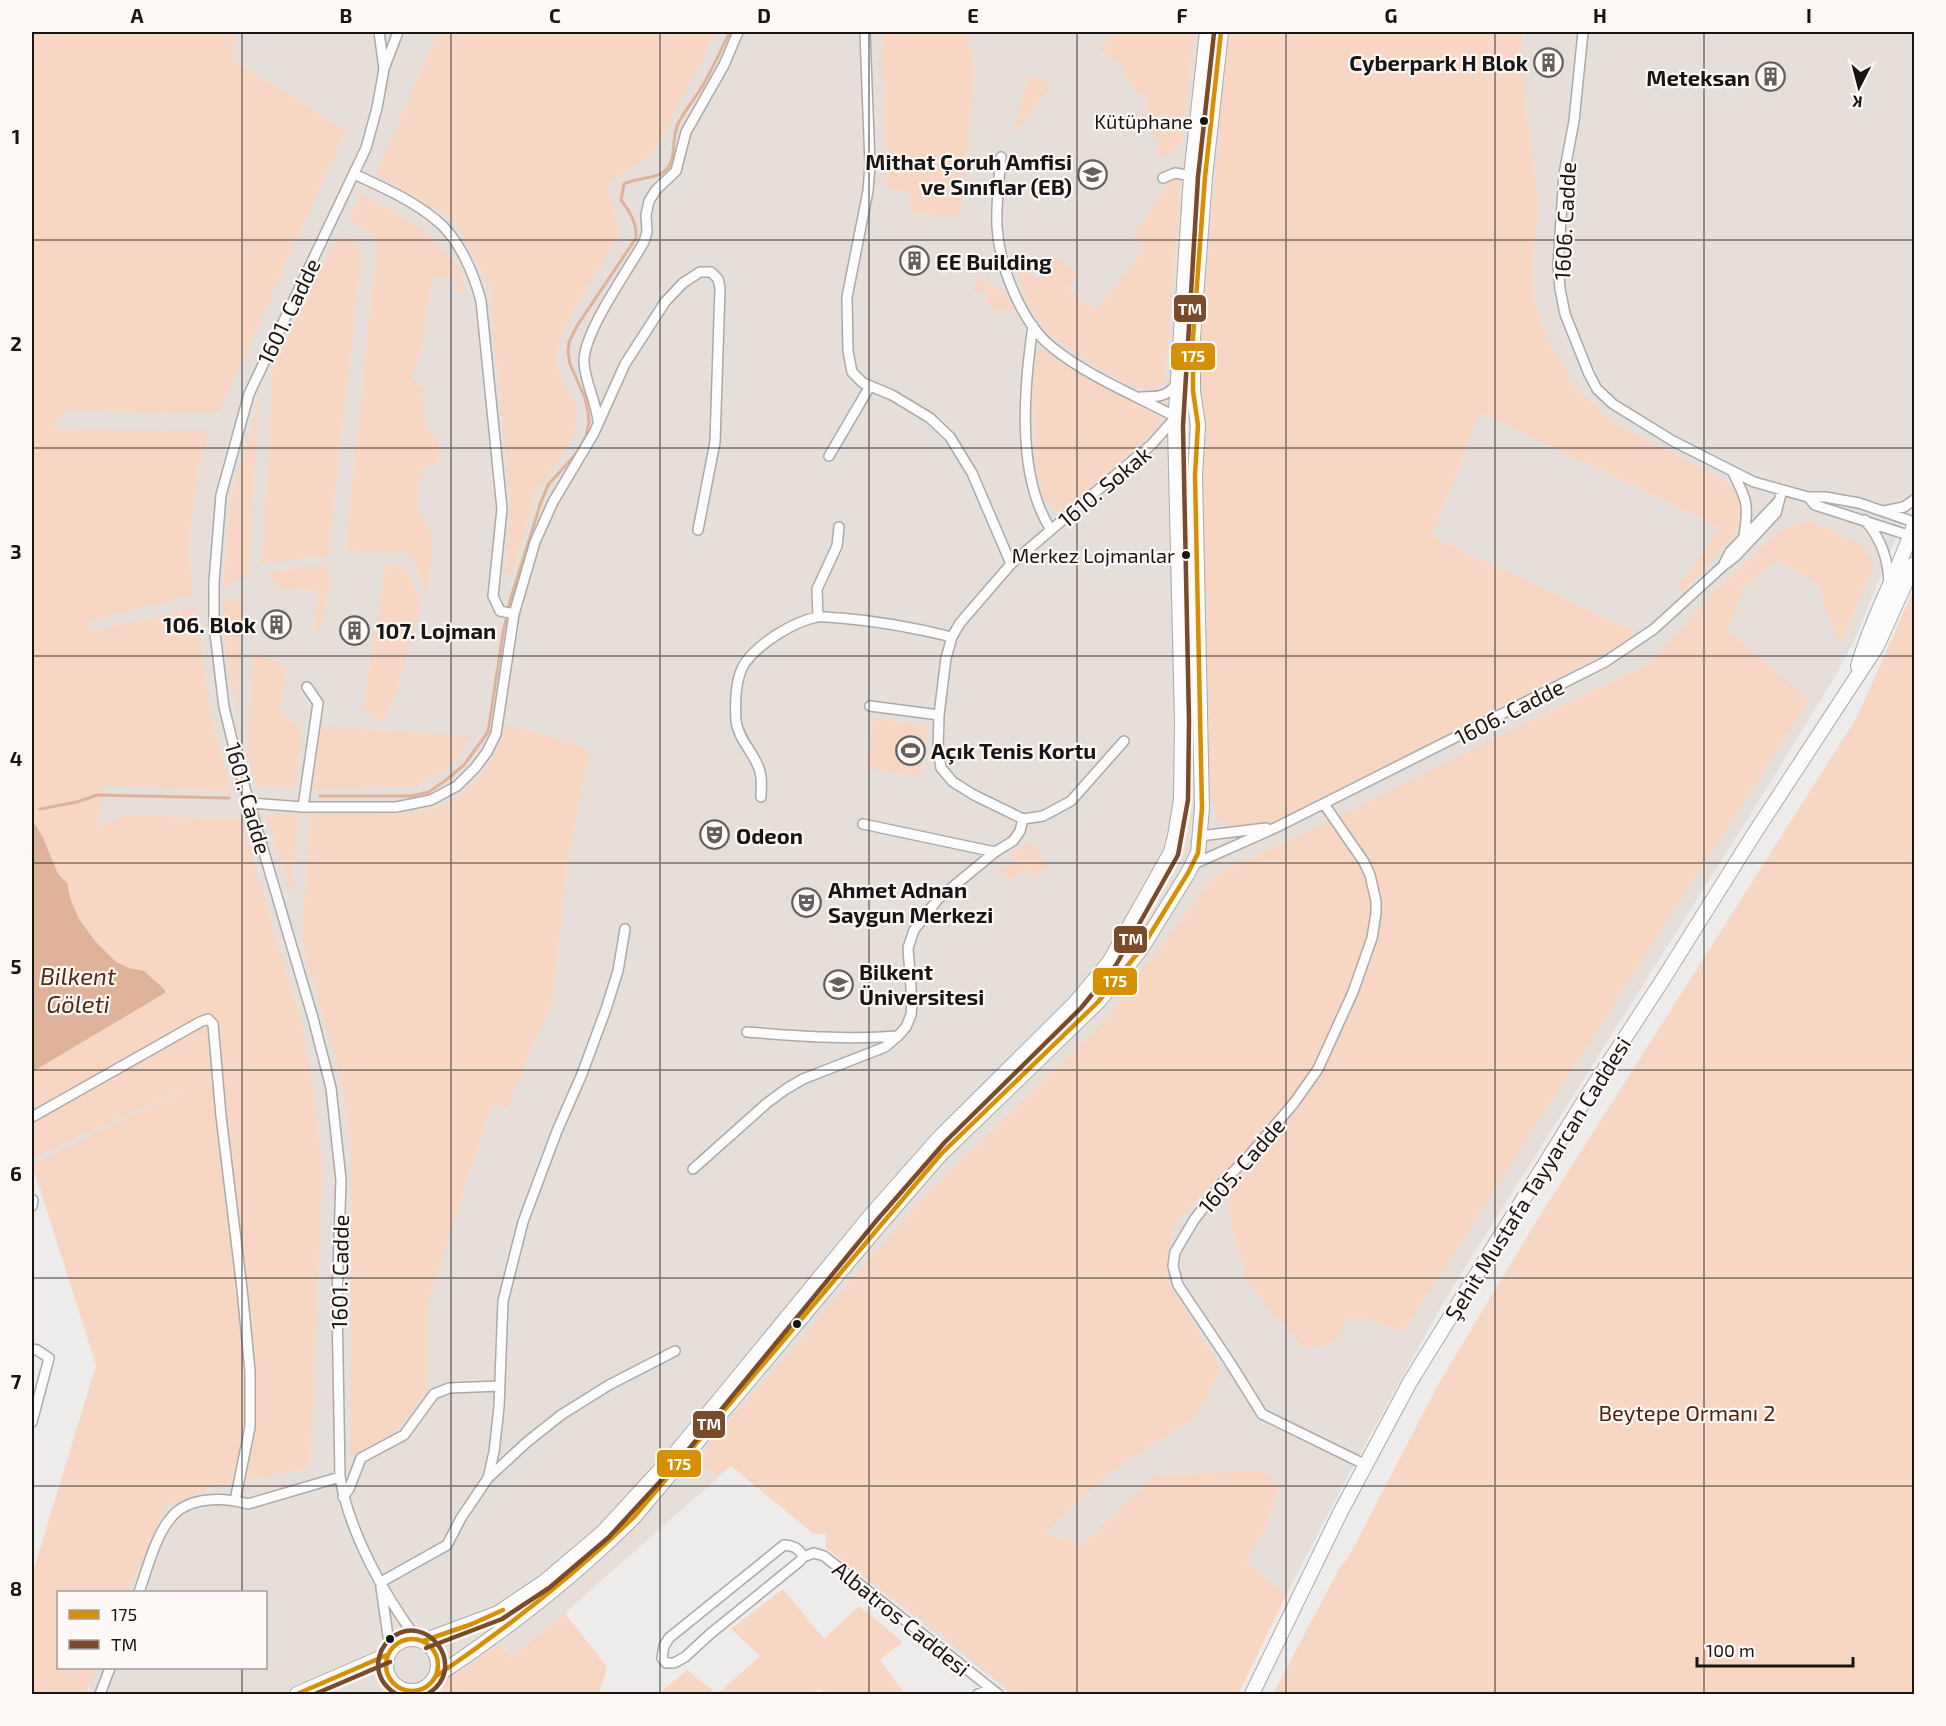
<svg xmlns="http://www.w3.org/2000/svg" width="1946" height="1726" viewBox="0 0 1946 1726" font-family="'Exo 2',sans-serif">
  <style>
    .built { fill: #e5ded9 }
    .green { fill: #f7d6c4 }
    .water { fill: #dfb29a }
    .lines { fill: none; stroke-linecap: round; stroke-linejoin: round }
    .stream { stroke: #dfb29a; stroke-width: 3 }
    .street-casing { stroke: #abaaa9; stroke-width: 12 }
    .secondary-casing { stroke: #abaaa9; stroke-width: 16 }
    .street { stroke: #fcfcfc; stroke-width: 9 }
    .secondary { stroke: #fcfcfc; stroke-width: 14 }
    .bus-1-casing { stroke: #fef8f6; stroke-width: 9 }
    .bus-2-casing { stroke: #fef8f6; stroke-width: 9 }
    .bus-1 { stroke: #d69003; stroke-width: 4.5 }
    .bus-2 { stroke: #7a4b2a; stroke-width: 4.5 }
    .grid { fill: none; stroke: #181615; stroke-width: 1.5; stroke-opacity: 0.55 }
    .bus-dot { fill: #181615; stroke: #fef8f6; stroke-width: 2 }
    .labels { text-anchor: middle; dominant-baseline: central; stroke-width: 4.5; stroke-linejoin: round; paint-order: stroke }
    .bus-label { font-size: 20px; fill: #181615; stroke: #fef8f6; text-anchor: end }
    .poi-label { font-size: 22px; font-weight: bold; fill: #181615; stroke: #fef8f6; text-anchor: start }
    .street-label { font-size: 22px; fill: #181615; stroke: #fef8f6 }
    .park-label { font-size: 22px; fill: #4e250c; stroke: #fef8f6 }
    .water-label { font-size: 24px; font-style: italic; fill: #542a12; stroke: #fef8f6 }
    .line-badge { stroke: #fef8f6; stroke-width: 2 }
    .badge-label { font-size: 16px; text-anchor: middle; font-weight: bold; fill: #fff }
    .neatline { fill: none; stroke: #181615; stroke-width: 2 }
    .grid-label { font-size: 20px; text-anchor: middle; font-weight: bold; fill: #181615 }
  </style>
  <rect width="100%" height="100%" fill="#eeecea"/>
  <path class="built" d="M32 32H1914V493L1856 637 1836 675 1757 804 1447 1296 1349 1474 1286 1595 1238 1694H1011L826 1548V1534H814L731 1466 565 1613 468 1694H89L90 1668H266V1592H98L122 1370 32 1164Z"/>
  <path class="green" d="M32 32H237L232 60 346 130 219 412 158 413 64 409 54 429 167 431 210 430 199 463 189 543 193 595 86 622 92 631 194 608 216 737 233 792 103 785 98 826 125 815 241 819 306 1038 323 1168 310 1468 217 1486 166 1505 128 1592H58V1668H96L88 1686 89 1694H32V1575L96 1365 32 1164 213 1076 32 1158Z
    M437 32H716L652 155 607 183 620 236 582 295 561 336 556 361 565 387 577 409 575 429 565 452 536 490 512 574 505 572 511 507 489 285 454 220 376 174Z
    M883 32H972L969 43 975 70 961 217 910 213V193L886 187Z
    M1111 32H1194L1182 141 1170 155 1158 157V143L1145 122 1146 98 1129 86 1123 65 1100 50Z
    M1228 32H1521L1526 111 1539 204 1533 262 1534 299 1548 340 1575 388 1615 423 1725 481 1739 495 1742 515 1734 535 1683 592 1678 588 1719 527 1480 412 1432 536 1636 632 1622 644 1589 662 1276 823 1237 829 1218 821 1210 792 1204 481 1207 429 1199 364Z
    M1029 74 1047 83 1048 90 1013 134H1012Z
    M1169 181H1181L1165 381 1155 389 1134 387 1089 363 1047 332 1026 300 1016 266 1040 280 1056 257 1078 273 1067 288 1095 311 1145 248 1133 237Z
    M361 193 425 231 459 267 466 291H455L456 278 433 276 421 352 411 377 423 389 425 425 439 441V462L421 471 417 508 433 539 428 597 411 553 345 551 375 255V238L365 228 349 221Z
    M338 235 354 242 362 254 328 556 261 564 273 367Z
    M975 279 987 280 1010 300 1014 307 1013 311 996 310 986 304 987 293 973 292Z
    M1038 347 1086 376 1156 414 1160 422 1157 429 1064 511 1054 510 1044 500 1036 471 1032 388Z
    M260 395 248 576 223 588 231 497Z
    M1808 520 1859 543 1874 564 1839 647 1817 583 1776 561 1743 588 1728 631 1809 700 1403 1332 1369 1319H1347C1337 1343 1329 1347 1303 1347L1284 1323 1274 1317 1246 1279 1230 1220 1224 1170 1173 1226 1166 1276 1221 1370 1195 1417 1105 1476 1044 1534 1083 1544 1155 1475 1254 1471 1266 1472 1279 1487 1264 1531 1246 1562 1286 1595 1238 1694H1014L943 1635 826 1548V1534H814L731 1466 716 1475 703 1466 706 1448 925 1196 1100 1026 1216 874 1350 811 1493 739 1650 663 1715 591 1779 531Z
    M386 563 405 566 422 603 396 693 384 722 363 710Z
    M328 564 330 581 320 633 313 631 319 591 279 588 268 573Z
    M1914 589V1694H1273L1341 1565 1348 1558 1439 1383 1534 1225 1857 717Z
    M243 596 238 717 225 649 223 601Z
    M253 652 288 667 279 713 302 728 296 787H258L246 751Z
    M874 718 928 726 920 777 866 768Z
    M503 725 531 730 590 750 567 865 553 1000 506 1109 492 1105 428 1302 427 1391 396 1431 350 1456 352 1163 341 1077 302 943 310 814 410 813 447 804 472 786 498 750Z
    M320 726 471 736 450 767 415 787 313 789Z
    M299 814 291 896 266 815Z
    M1031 841 1048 867 1033 877 1027 869 1009 880 1001 869 1015 860 1011 854Z
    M783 1589 824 1639 859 1606 903 1642 880 1660 905 1694H825L819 1689 811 1694H658L687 1670 717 1694 760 1656 731 1629Z
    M565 1613 607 1667 599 1694H444L445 1680 499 1646 511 1658Z"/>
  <path class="water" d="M32 822 37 827 43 838 58 874 67 883 71 901 79 919 95 941 116 962 129 968 144 971 165 990V993L32 1072Z"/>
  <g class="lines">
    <path class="stream" d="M320 796H411L429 792 446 780 464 765 488 732 503 633 510 601 541 502 548 485 576 454 586 436 589 422 588 412 585 398 570 364 568 352 569 342 577 326 636 238C637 223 630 212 621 200L624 184C637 177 656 180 667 169 677 158 671 137 678 124 684 111 695 99 703 85 713 68 721 49 730 32
      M40 809 77 802 97 795 229 798"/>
    <defs>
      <path id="street" d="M379 32 384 69 377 108 366 148 249 394 221 495 214 582V625L224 707 239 768 313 1018 331 1088 341 1180 337 1301 340 1477C349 1532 384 1595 417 1639
        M865 32 870 165 868 191 847 297 848 351 852 372 863 383 892 395 930 418 950 437 972 473 1011 564
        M1583 32 1574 121 1564 174 1558 265 1560 289 1565 314 1589 374 1597 389 1613 404 1673 441 1754 482 1808 497H1825L1859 503 1914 522
        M385 66 398 32
        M1001 157C999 180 996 203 997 226 999 265 1021 323 1053 348 1089 377 1135 395 1176 417L1152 444 1011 564 960 623 952 637 946 658 939 715 938 749 941 768 953 782 974 795 1023 819
        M354 174C382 187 412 200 436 220 459 238 474 274 481 301L502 509 493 596 500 611 514 614
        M1163 178 1175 173 1191 176
        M1033 326C1024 387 1016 476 1051 530
        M1141 397C1156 397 1168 397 1176 384
        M598 421C596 401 585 383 584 362 583 333 628 270 644 242L647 232 646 215 649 201 656 190 676 171 686 132 724 65 738 32
        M829 456 870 386
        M1732 471C1747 499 1749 505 1744 536
        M1808 497 1815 505 1911 536
        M1884 511 1904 507 1914 500
        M1865 520C1881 539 1888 558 1889 583
        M1724 564 1730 552 1777 503
        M818 617 817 589 837 546 839 527
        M870 706 939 715
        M761 797C761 787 763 776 758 766 752 751 738 738 736 721 735 704 735 678 745 663 759 643 793 622 817 617 824 616 833 618 840 618 877 621 916 628 952 637
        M250 803 303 807H396L431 800 457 786 475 768 487 752 496 734 514 614 535 542 553 502 594 433 625 364 665 302 683 283 700 272H711L718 279 720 288 715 442 698 530
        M1324 804 1364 862 1370 875 1376 901V913L1372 938 1353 992 1318 1069 1294 1103 1248 1157 1223 1182 1194 1220 1175 1252 1173 1266 1178 1285 1229 1361 1262 1414 1366 1465
        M303 807 318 703 307 687
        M1023 819 1043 816 1071 801 1124 741
        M863 824 995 852
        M1200 836 1266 828
        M1194 864 1277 827 1605 662 1654 629 1723 566 1736 556 1776 513 1782 490
        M747 1032C798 1036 847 1040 898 1036
        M32 1117 200 1022 208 1019 213 1024 221 1116 242 1289 250 1371V1427L235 1501
        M693 1169 767 1103 786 1089 803 1079 885 1047 898 1036 906 1027 911 1015 912 1001 908 948 914 930 938 899 995 852 1013 841 1020 831 1023 819
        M32 1206 33 1200
        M32 1349 37 1350 49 1358 32 1422
        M488 1478 494 1452 499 1407 503 1301 523 1222 557 1131 582 1074 606 1009 618 971 625 929
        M343 1497 349 1489 361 1458 404 1435 434 1394 449 1388 500 1386
        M784 1545C794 1546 799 1548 803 1557L800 1561 710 1634 685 1657 674 1663H666L662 1658 664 1646 669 1638Z
        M803 1557 814 1553 824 1556 998 1694
        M381 1582 447 1545 461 1518 488 1478 527 1442 561 1415 609 1385 675 1351
        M381 1587 390 1650
        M139 1592C147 1570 155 1537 170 1519 187 1496 223 1497 248 1504L340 1477
        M100 1694 110 1668
        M978 1694 992 1689"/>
      <path id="secondary" d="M1858 666C1872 617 1898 573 1914 525
        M386 1665a26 26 0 1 1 52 0a26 26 0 1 1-52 0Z
        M423 1641 498 1613 544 1582 603 1532 673 1456 871 1215 940 1137 1075 1003 1110 961 1171 852 1175 836 1181 799 1182 721 1175 426 1191 176 1207 32
        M435 1677C506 1630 574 1577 634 1517L881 1223 941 1154 1098 1002 1141 949 1188 873 1198 853 1202 808 1195 475 1198 425 1193 391V338L1205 177 1221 32
        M297 1694 387 1655
        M1252 1694 1340 1513 1410 1382 1589 1093 1662 981 1754 834 1877 646 1914 564"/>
    </defs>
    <use href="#street" class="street-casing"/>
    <use href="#secondary" class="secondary-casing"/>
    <use href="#street" class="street"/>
    <use href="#secondary" class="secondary"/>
    <defs>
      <path id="bus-1" d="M386 1665a26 26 0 1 1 52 0a26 26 0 1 1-52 0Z
        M423 1641 472 1624 503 1610
        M435 1677C506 1629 572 1577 634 1517L941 1154 1098 1002 1141 949 1188 873 1198 853 1202 808 1195 475 1198 425 1193 391V338L1205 177 1221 32
        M297 1694 387 1655"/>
      <path id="bus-2" d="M426 1648 502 1619 549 1588 609 1537 679 1461 877 1220 945 1142 1081 1008 1116 965 1178 855 1188 800 1189 721 1183 426 1198 177 1214 33
        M315 1694 390 1662
        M396 1694C385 1687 378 1677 378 1664 379 1654 383 1645 390 1639 426 1609 470 1667 428 1694"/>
    </defs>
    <use href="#bus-1" class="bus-1-casing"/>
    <use href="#bus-2" class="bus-2-casing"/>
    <use href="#bus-1" class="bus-1"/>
    <use href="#bus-2" class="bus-2"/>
  </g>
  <path class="grid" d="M242 32V1592M451 32V1694M660 32V1694M869 32V1694M1077 32V1694M1286 32V1694M1495 32V1694M1704 32V1694M32 240H1914M32 448H1914M32 656H1914M32 863H1914M32 1070H1914M32 1278H1914M32 1486H1914M242 1668V1694"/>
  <defs>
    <symbol id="building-ring" viewBox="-11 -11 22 22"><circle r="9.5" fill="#fef8f6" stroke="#636160" stroke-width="1.5"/><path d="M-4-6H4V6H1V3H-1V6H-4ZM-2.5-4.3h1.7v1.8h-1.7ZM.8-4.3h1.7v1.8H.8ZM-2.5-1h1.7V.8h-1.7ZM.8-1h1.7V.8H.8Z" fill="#636160"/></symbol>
    <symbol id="university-ring" viewBox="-11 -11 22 22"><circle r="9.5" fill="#fef8f6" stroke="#636160" stroke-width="1.5"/><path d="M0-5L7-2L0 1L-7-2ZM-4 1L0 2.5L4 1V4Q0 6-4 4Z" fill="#636160"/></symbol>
    <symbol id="stadium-ring" viewBox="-11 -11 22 22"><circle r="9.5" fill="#fef8f6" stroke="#636160" stroke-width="1.5"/><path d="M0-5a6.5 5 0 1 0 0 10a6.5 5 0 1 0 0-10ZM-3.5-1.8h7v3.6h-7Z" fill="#636160"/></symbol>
    <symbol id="theatre-ring" viewBox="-11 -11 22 22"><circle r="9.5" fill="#fef8f6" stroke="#636160" stroke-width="1.5"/><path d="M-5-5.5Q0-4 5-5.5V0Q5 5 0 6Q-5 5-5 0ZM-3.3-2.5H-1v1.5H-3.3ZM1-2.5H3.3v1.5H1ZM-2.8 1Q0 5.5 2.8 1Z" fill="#636160"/></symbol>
  </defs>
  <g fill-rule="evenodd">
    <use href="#building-ring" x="1532" y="46" width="33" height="33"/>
    <use href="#building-ring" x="1754" y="60" width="33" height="33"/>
    <use href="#university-ring" x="1076" y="158" width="33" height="33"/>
    <use href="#building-ring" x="898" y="244" width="33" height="33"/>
    <use href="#building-ring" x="260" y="608" width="33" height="33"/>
    <use href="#building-ring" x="338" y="614" width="33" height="33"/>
    <use href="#stadium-ring" x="894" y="734" width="33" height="33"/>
    <use href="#theatre-ring" x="698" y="818" width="33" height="33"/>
    <use href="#theatre-ring" x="790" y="886" width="33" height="33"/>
    <use href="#university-ring" x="822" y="968" width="33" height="33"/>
  </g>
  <g class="bus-dot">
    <circle cx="1204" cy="121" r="5"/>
    <circle cx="1186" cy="555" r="5"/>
    <circle cx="797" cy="1324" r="5"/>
    <circle cx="390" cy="1639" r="5"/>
  </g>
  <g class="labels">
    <g class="bus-label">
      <text x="1193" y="121">Kütüphane</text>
      <text x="1175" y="555">Merkez Lojmanlar</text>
    </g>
    <g class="poi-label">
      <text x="1528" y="62" text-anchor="end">Cyberpark H Blok</text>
      <text x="1750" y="77" text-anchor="end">Meteksan</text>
      <text x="1072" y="161" text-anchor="end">Mithat Çoruh Amfisi<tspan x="1072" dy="25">ve Sınıflar (EB)</tspan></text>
      <text x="936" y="261">EE Building</text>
      <text x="256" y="624" text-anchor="end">106. Blok</text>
      <text x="376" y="630">107. Lojman</text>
      <text x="931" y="750">Açık Tenis Kortu</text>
      <text x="736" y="835">Odeon</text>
      <text x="828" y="889">Ahmet Adnan<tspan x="828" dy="25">Saygun Merkezi</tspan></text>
      <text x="859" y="971">Bilkent<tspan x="859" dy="25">Üniversitesi</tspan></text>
    </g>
    <g class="street-label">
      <text transform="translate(1564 221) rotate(-87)">1606. Cadde</text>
      <text transform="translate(288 311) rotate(-64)">1601. Cadde</text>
      <text transform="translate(1104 486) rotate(-40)">1610. Sokak</text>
      <text transform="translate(1509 711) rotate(-27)">1606. Cadde</text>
      <text transform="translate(249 798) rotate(74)">1601. Cadde</text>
      <text transform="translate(1241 1165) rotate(-49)">1605. Cadde</text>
      <text transform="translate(1537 1178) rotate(-58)">Şehit Mustafa Tayyarcan Caddesi</text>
      <text transform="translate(339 1272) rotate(-89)">1601. Cadde</text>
      <text transform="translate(902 1618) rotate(39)">Albatros Caddesi</text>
    </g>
    <g class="park-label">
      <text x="1687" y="1412">Beytepe Ormanı 2</text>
    </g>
    <g class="water-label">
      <text x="78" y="975">Bilkent<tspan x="78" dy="28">Göleti</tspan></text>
    </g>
  </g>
  <g class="line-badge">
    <rect x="1173" y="294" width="34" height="29" rx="6" fill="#7a4b2a"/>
    <rect x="1170" y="342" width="46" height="29" rx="6" fill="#d69003"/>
    <rect x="1113" y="925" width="35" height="29" rx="6" fill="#7a4b2a"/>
    <rect x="1092" y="967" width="46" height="29" rx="6" fill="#d69003"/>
    <rect x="692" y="1410" width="34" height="29" rx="6" fill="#7a4b2a"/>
    <rect x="656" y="1449" width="46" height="29" rx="6" fill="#d69003"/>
  </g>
  <g class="badge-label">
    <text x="1190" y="315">TM</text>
    <text x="1193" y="362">175</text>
    <text x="1131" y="945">TM</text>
    <text x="1115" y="987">175</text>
    <text x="709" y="1430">TM</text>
    <text x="679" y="1470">175</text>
  </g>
  <rect width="1946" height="1726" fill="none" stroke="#fef8f6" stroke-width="66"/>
  <rect x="57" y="1591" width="210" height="78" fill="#fef8f6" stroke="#a29e9c" stroke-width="1.5"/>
  <rect x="69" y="1610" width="30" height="9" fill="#d69003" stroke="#a29e9c" stroke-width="1.5"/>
  <text x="111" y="1621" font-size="18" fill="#181615">175</text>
  <rect x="69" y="1640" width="30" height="9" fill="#7a4b2a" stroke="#a29e9c" stroke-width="1.5"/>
  <text x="111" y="1651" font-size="18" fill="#181615">TM</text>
  <g transform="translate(1859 87) rotate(186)" stroke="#fef8f6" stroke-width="4.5" paint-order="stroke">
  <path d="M0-4.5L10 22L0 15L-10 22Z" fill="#181615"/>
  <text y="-9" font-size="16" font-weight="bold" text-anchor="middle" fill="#181615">K</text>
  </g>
  <path d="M1697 1657v9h156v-9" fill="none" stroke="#181615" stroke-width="3"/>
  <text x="1706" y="1657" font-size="18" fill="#181615" stroke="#fef8f6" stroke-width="4.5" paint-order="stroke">100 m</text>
  <rect x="33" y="33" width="1880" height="1660" class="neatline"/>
  <g class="grid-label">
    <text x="137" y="23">A</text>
    <text x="346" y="23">B</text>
    <text x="555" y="23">C</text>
    <text x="764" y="23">D</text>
    <text x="973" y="23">E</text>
    <text x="1182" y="23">F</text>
    <text x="1391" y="23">G</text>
    <text x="1600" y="23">H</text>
    <text x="1809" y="23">I</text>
    <text x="16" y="144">1</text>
    <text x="16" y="351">2</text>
    <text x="16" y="559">3</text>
    <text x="16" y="766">4</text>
    <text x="16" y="974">5</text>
    <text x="16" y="1181">6</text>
    <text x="16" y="1389">7</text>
    <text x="16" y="1596">8</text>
  </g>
</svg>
